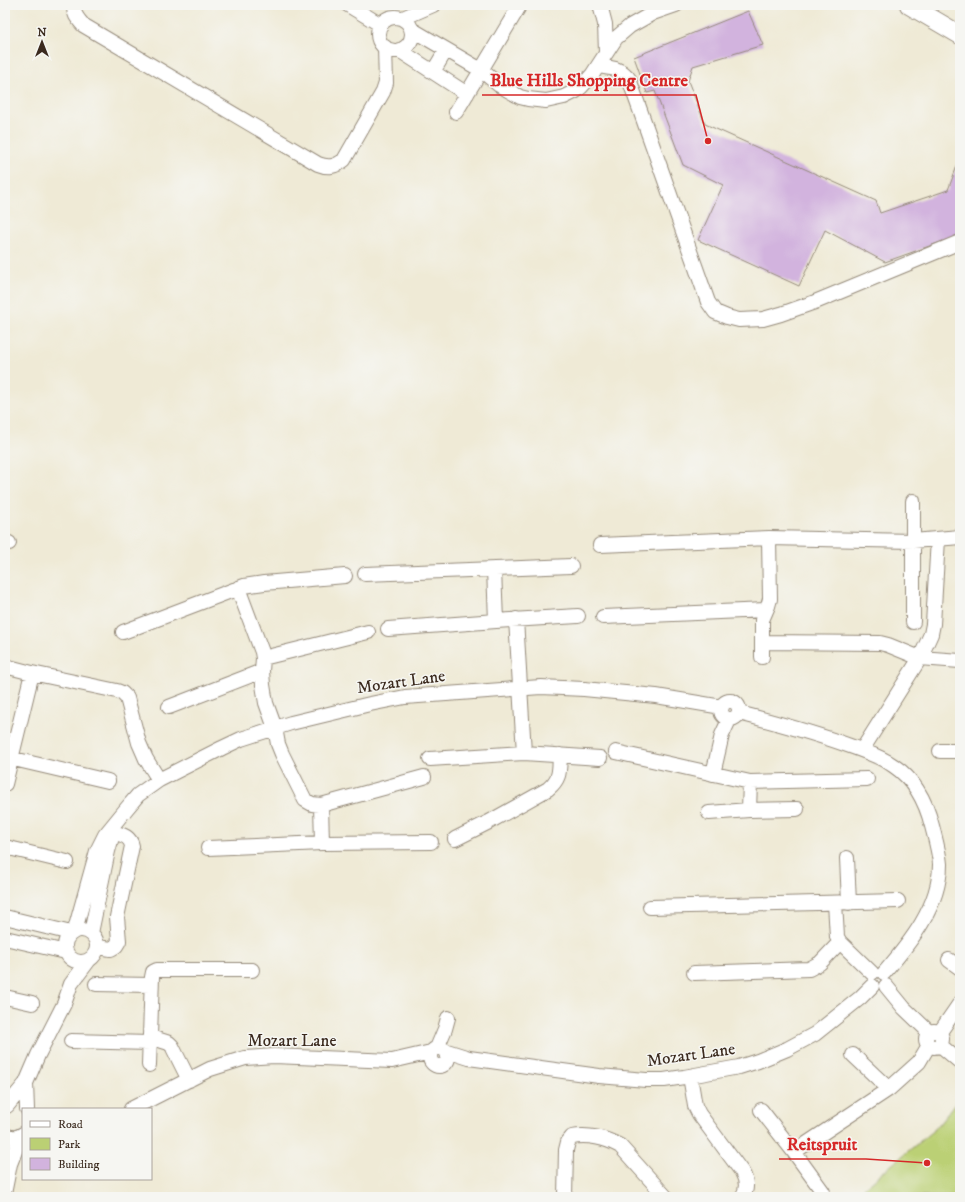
<svg xmlns="http://www.w3.org/2000/svg" width="965" height="1202" viewBox="0 0 965 1202" font-family="'IM FELL DW Pica',serif">
  <style>
    .green { fill: #bbd074; stroke: #7b7d49 }
    .building { fill: #d2b3de }
    .lines { fill: none; stroke-linecap: round; stroke-linejoin: round }
    .minor-casing { stroke: #958a7a; stroke-width: 16 }
    .major-casing { stroke: #958a7a; stroke-width: 20 }
    .minor { stroke: #fff; stroke-width: 14 }
    .major { stroke: #fff; stroke-width: 18 }
    .labels { text-anchor: middle; dominant-baseline: central; stroke-width: 3; stroke-linejoin: round; paint-order: stroke }
    .street-label { font-size: 17px; fill: #3b2a1e; stroke: #f6f6f2 }
    .leader { fill: none; stroke: #d62828; stroke-width: 1.5 }
    .callout-dot { fill: #d62828; stroke: #f6f6f2; stroke-width: 1.5 }
    .callout-label { font-size: 18px; text-anchor: middle; font-weight: bold; fill: #d62828; stroke: #f6f6f2; stroke-width: 3; stroke-linejoin: round; paint-order: stroke }
  </style>
  <rect width="100%" height="100%" fill="#f6f6f2"/>
  <filter id="ink" filterUnits="userSpaceOnUse"><feTurbulence type="fractalNoise" baseFrequency=".025" numOctaves="2"/><feDisplacementMap in="SourceGraphic" scale="8" xChannelSelector="R" yChannelSelector="G"/><feConvolveMatrix kernelMatrix="1 2 1 2 8 2 1 2 1" color-interpolation-filters="sRGB"/></filter>
  <filter id="wash" filterUnits="userSpaceOnUse"><feTurbulence type="fractalNoise" baseFrequency=".012" numOctaves="4" result="noise"/><feDisplacementMap in="SourceGraphic" scale="16" xChannelSelector="R" yChannelSelector="G"/><feGaussianBlur stdDeviation="0.9" result="paint"/><feColorMatrix in="noise" values="0 0 0 0 0 0 0 0 0 0 0 0 0 0 0 0 0 1.4 0 .05"/><feComposite in="paint" operator="in"/></filter>
  <g filter="url(#wash)">
    <rect width="100%" height="100%" fill="#efead6"/>
    <path class="green" d="M960 1098V1197H853L936 1128Z"/>
    <g id="blocks">
      <path class="building" d="M748 11 763 45 693 66 688 81 705 124 876 201 880 213 948 190 960 158V235L885 262 825 230 799 286 698 240 723 185 683 165 655 91 647 93 634 57Z"/>
    </g>
  </g>
  <g filter="url(#ink)">
    <use href="#blocks" fill-opacity="0" stroke="#958a7a" stroke-width="1"/>
    <g class="lines">
      <defs>
        <path id="minor" d="M74 5C73 14 78 19 83 25L318 164C328 168 335 167 344 160L383 92 386 83 385 47
          M348 5 381 25
          M600 5 605 24 606 52
          M378 34a17 17 0 1 1 34 0a17 17 0 1 1-34 0Z
          M403 18 433 5
          M411 29 481 70 499 85 520 97 528 99 546 101 564 97 576 91 581 87 592 75 616 38 630 26 653 13 676 5
          M399 50 467 94
          M598 66C610 68 622 68 629 79L708 302 715 312 727 317 739 320 763 319 781 314 815 302 960 242
          M433 72 446 50
          M456 112 520 5
          M913 501V622
          M5 543H9
          M600 545 769 538 913 541 960 537
          M494 569 496 621
          M365 574 571 566
          M238 588 262 652 263 658 262 671 263 685 266 703 275 728 278 744 282 754 305 800 312 804 321 805 424 777
          M603 617 766 610
          M516 619 524 753
          M388 629 496 621 578 616
          M123 632 244 586 264 583 345 576
          M763 642 880 643 888 645 920 658 960 661
          M762 657V620L768 606 770 599 769 538
          M263 658 368 632
          M5 666 32 673 117 691 122 693 127 698 139 743 146 759 159 780
          M721 710a9 9 0 1 1 18 0a9 9 0 1 1-18 0Z
          M169 707 262 671
          M739 713C778 723 815 733 853 747 866 752 882 757 894 766 915 780 926 802 932 826 935 838 939 851 940 864 940 906 910 943 884 973
          M862 750 920 658 931 634 933 624 938 539
          M940 751H960
          M616 752 750 782 867 779
          M5 757 108 781
          M430 759 524 753 600 758
          M713 774 722 735 729 720
          M5 784 32 673
          M321 805 322 843
          M749 810 750 782
          M709 813 749 810 797 809
          M455 839 489 822 548 789C561 778 559 771 560 755
          M5 847 67 862
          M208 848 322 843 431 842
          M847 858 849 903
          M835 903 837 937 840 942 872 973
          M650 907 898 901
          M5 917 71 933
          M65 946a16 16 0 1 1 32 0a16 16 0 1 1-32 0Z
          M75 930 97 851 105 835 127 808 138 795 159 780 222 748 241 739 291 723 370 704 405 697 541 687 584 689 656 696 722 707
          M91 933 108 851 114 830
          M5 938 66 952
          M98 947 111 949 116 946 119 941 117 917 132 846C130 836 122 835 114 832
          M949 960 960 968
          M694 973 809 969 820 963 840 942
          M96 984 151 985
          M886 986 904 1008 929 1032
          M5 997 32 1003
          M926 1039a8 8 0 1 1 16 0a8 8 0 1 1-16 0Z
          M940 1032 960 1003
          M150 1037 169 1043 172 1046 189 1080
          M71 1041 150 1043
          M940 1045 960 1062
          M430 1057a9 9 0 1 1 18 0a9 9 0 1 1-18 0Z
          M437 1048 445 1029 448 1018
          M447 1051 469 1058 599 1076 646 1080H664L684 1077 739 1067 758 1061 787 1049 815 1034 860 998 872 986
          M853 1055 889 1089
          M149 1065 152 977 153 972 157 970H252
          M690 1076 695 1106 699 1114 742 1172C747 1181 748 1189 742 1197
          M26 1083 27 1109
          M7 1106 26 1083 38 1055 64 1004 71 984 89 960
          M131 1109 210 1069 245 1058 274 1056 392 1061 431 1052
          M761 1110 794 1152 823 1192
          M5 1135C12 1138 17 1138 23 1134
          M794 1152 889 1089 919 1062 929 1045
          M5 1189 10 1164 21 1136
          M565 1197 566 1150 568 1142 572 1137C588 1134 606 1138 620 1146L666 1197"/>
        <path id="major" d="M909 5 960 35"/>
      </defs>
      <use href="#minor" class="minor-casing"/>
      <use href="#major" class="major-casing"/>
      <use href="#minor" class="minor"/>
      <use href="#major" class="major"/>
    </g>
  </g>
  <g class="labels">
    <g class="street-label">
      <text transform="translate(401 682) rotate(-8)">Mozart Lane</text>
      <text x="292" y="1041">Mozart Lane</text>
      <text transform="translate(691 1055) rotate(-8)">Mozart Lane</text>
    </g>
  </g>
  <path class="leader" d="M708 141L696 95H482M927 1163L866 1159H779"/>
  <g class="callout-dot">
    <circle cx="708" cy="141" r="4"/>
    <circle cx="927" cy="1163" r="4"/>
  </g>
  <g class="callout-label">
    <text x="589" y="86">Blue Hills Shopping Centre</text>
    <text x="822" y="1150">Reitspruit</text>
  </g>
  <rect width="965" height="1202" fill="none" stroke="#f6f6f2" stroke-width="20"/>
  <rect x="22" y="1108" width="130" height="72" fill="#f6f6f2" stroke="#aba49d"/>
  <rect x="30" y="1121" width="20" height="6" fill="#ffffff" stroke="#aba49d"/>
  <text x="58" y="1128" font-size="12" fill="#3b2a1e">Road</text>
  <rect x="30" y="1138" width="20" height="12" fill="#bbd074" stroke="#aba49d"/>
  <text x="58" y="1148" font-size="12" fill="#3b2a1e">Park</text>
  <rect x="30" y="1158" width="20" height="12" fill="#d2b3de" stroke="#aba49d"/>
  <text x="58" y="1168" font-size="12" fill="#3b2a1e">Building</text>
  <g transform="translate(42 42)" stroke="#f6f6f2" stroke-width="3" paint-order="stroke">
  <path d="M0-3L7 15L0 10L-7 15Z" fill="#3b2a1e"/>
  <text y="-6" font-size="11" font-weight="bold" text-anchor="middle" fill="#3b2a1e">N</text>
  </g>
</svg>
